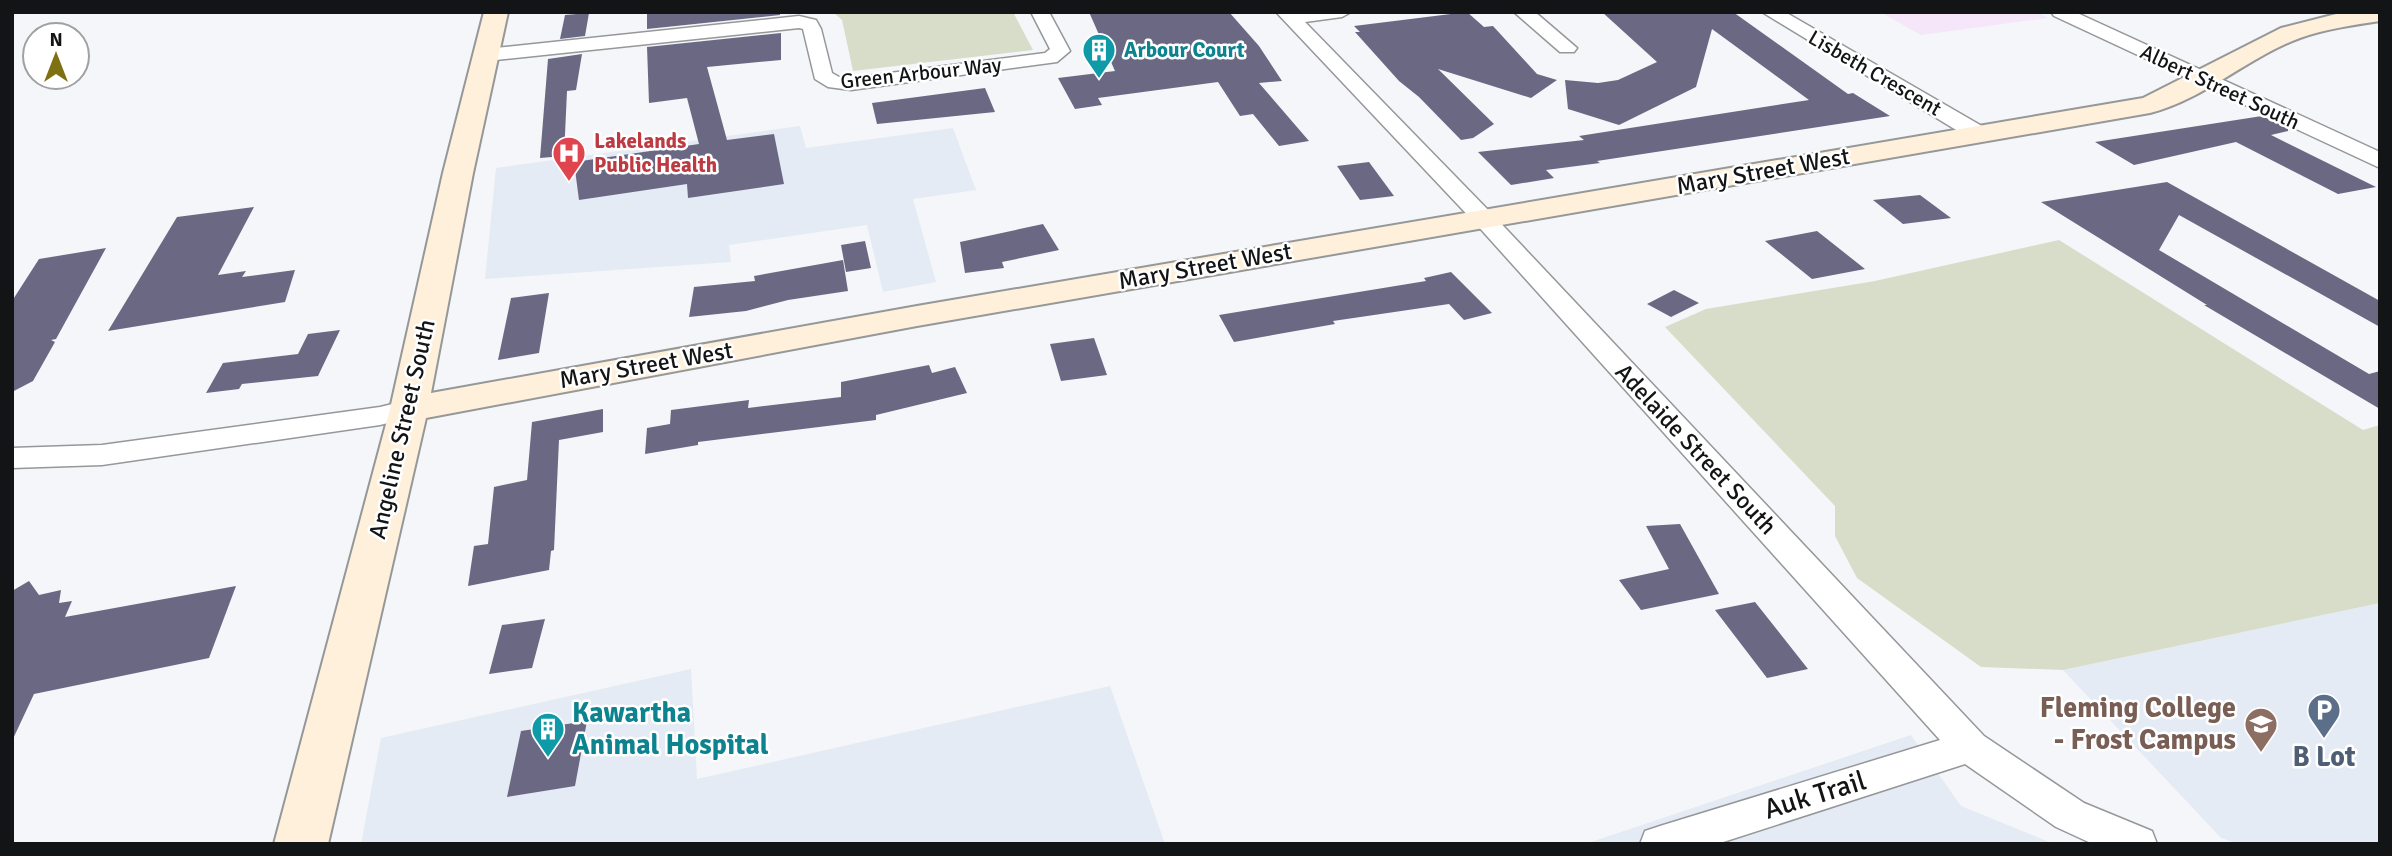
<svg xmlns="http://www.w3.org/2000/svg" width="2392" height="856" viewBox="0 0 2392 856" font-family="Signika,sans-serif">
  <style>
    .built { fill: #e5ebf4 }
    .industrial { fill: #f5e6f9 }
    .green { fill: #d8ddc9 }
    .building { fill: #6b6884 }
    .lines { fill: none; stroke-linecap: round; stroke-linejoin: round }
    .street-casing { stroke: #959799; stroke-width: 3 }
    .secondary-casing { stroke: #959799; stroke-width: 4 }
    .street { fill: #fff; fill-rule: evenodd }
    .secondary { fill: #fef0da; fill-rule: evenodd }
    .labels { text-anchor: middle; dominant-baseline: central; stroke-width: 5; stroke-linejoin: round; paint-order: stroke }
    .far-culture-label { font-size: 21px; font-weight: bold; fill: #0d838f; stroke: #fff; text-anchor: start }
    .far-street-label { font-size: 21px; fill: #131415; stroke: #fff }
    .far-health-label { font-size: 21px; font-weight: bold; fill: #be3a42; stroke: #fff; text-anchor: start }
    .street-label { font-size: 24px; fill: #131415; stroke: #fff }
    .near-education-label { font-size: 28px; font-weight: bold; fill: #785e54; stroke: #fff; text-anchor: end }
    .near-culture-label { font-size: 28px; font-weight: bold; fill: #0d838f; stroke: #fff; text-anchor: start }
    .near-service-label { font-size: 28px; font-weight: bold; fill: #4e5e75; stroke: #fff }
    .near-street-label { font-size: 28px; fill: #131415; stroke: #fff }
  </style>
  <rect width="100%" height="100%" fill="#f4f6f9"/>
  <path class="built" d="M800 126 806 148 953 128 976 190 913 199 936 282 883 292 867 225 729 245 731 262 485 279 496 168Z
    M2380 603V844H2239L2221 838 2063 670Z
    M691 669 697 779 1110 686 1165 844H361L381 738Z
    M1911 735 1961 806 2054 844H1585Z"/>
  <path class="industrial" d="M1880 12H2036L2048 18 1921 35Z"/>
  <path class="green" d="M833 12H1013L1033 50 853 71 842 20Z
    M2059 240 2363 430 2380 425V603L2063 670 1981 667 1857 578 1835 536V506L1665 327 1706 309 1875 281Z"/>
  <path class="building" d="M647 12H780V15L647 29Z
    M1089 12H1229L1259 46 1282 81 1259 83 1309 141 1279 146 1253 114 1240 116 1218 82 1098 98 1102 105 1075 109 1058 78 1115 71Z
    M1467 12 1484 27 1493 26 1537 74 1557 80 1531 98 1438 69 1494 124 1473 138 1461 140 1419 97 1399 81 1355 32H1360L1354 26Z
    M1602 12H1733L1848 94 1853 93 1890 116 1597 161 1600 163 1546 170 1554 178 1511 185 1478 152 1584 140 1579 136 1809 100 1712 29 1696 87 1619 125 1568 109 1565 80 1598 83 1618 80 1657 62Z
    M589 13 585 36 560 39 565 15Z
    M781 33V60L707 67 727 140 774 134 784 184 688 198 687 184 579 200 574 162 699 144 687 98 649 103 647 47Z
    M582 54 576 90 567 91 564 156 540 158 548 59Z
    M985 88 995 112 877 124 872 103Z
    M2262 116 2288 128V131L2271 135 2376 187 2338 194 2236 142 2134 165 2095 142Z
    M1369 162 1394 196 1360 200 1337 166Z
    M2167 182 2380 301V327L2179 215 2159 250 2369 374 2380 371V409L2204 305H2207L2041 202Z
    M1920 195 1951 218 1903 224 1873 200Z
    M254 207 218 275 246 271 242 277 295 270 285 302 108 331 177 217Z
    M1043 224 1059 250 1002 262 1004 268 965 273 960 242Z
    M1817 231 1865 269 1812 279 1765 241Z
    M865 241 871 268 846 272 841 245Z
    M106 248 56 339 51 340 55 342 33 381 12 392V301L39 259Z
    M843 260 848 291 788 300 746 311 689 317 694 287 755 281 754 276Z
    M1451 272 1492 313 1464 320 1449 304 1333 321 1335 324 1234 342 1219 315 1426 281 1424 278Z
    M1674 290 1699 303 1671 317 1647 304Z
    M549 293 539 353 498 360 511 298Z
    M340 330 318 376 242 384 239 389 206 393 223 363 298 354 308 334Z
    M1094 338 1107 375 1061 381 1050 344Z
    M929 365 932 373 955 367 967 393 876 415V420L698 442V445L645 454 647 428 670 424 671 410 749 400 748 408 841 397V382Z
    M603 409V432L559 440 554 550 551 551 549 570 468 586 474 546 488 544 494 487 527 480 532 422Z
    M1680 524 1719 594 1641 610 1619 580 1669 569 1646 526Z
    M29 581 39 595 61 590 59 603 72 601 65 617 236 586 209 658 34 694 12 741V591Z
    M1755 602 1808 669 1767 678 1715 610Z
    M545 619 532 668 489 674 502 625Z
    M587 721 575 786 507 797 521 731Z"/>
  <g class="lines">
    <defs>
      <path id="street" d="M1031 12H1049L1070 51 1057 62 851 90 828 87 815 79 803 29 799 28 486 61 476 55 486 49 799 16 816 20 821 29 832 73 839 77 851 78 1045 53 1050 49Z
        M1276 12H1351L1342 17 1305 22 1493 215 1984 736 2084 803 2152 831 2157 844H2093L2056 827 1965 764 1717 844H1640L1645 831 1660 826 1940 740 1477 225Z
        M1514 12H1535L1577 48 1574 52H1560Z
        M1762 12H1785L1987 129 1990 134 1987 139H1971Z
        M2051 12H2075L2380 152V168L2054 16Z
        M409 400 419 403 424 409 419 415 380 425 102 465 12 468V448L102 445 380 407Z"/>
      <path id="secondary" d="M484 12H508L473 173 431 393 917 306 2143 98 2281 28 2340 13 2380 12V21C2353 25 2326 29 2300 38 2250 56 2203 100 2150 113L917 326 426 418 328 844H274L390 409 443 173Z"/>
    </defs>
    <use href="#street" class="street-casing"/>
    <use href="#secondary" class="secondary-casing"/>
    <use href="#street" class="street"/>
    <use href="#secondary" class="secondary"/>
  </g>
  <defs>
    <symbol id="building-pin" viewBox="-11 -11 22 30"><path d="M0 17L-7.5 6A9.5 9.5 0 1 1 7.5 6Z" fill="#0f9aa8" stroke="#fff"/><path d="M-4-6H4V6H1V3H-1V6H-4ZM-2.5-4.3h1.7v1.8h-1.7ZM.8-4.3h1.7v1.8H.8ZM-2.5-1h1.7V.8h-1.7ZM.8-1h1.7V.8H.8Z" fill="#fff"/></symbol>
    <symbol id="hospital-pin" viewBox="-11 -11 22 30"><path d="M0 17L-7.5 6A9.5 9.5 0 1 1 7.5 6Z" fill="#e0444e" stroke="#fff"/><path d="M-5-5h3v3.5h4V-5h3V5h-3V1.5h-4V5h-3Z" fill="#fff"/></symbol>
    <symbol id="parking-pin" viewBox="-11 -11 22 30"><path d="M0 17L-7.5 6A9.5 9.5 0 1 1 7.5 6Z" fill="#5c6f8a" stroke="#fff"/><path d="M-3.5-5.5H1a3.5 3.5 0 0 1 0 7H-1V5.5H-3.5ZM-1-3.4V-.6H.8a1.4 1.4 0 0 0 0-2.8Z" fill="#fff"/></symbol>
    <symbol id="university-pin" viewBox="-11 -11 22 30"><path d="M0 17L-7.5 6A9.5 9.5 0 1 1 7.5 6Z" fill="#8d6e63" stroke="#fff"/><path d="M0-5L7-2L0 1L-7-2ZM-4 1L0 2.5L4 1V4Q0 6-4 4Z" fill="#fff"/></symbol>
  </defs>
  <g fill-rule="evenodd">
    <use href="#building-pin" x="1080" y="31" width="38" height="52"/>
    <use href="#hospital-pin" x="550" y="134" width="38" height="52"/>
    <use href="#parking-pin" x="2305" y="691" width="38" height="52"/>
    <use href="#university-pin" x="2242" y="705" width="38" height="52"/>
    <use href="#building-pin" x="529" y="710" width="38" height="52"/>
  </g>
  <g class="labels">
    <g class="far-culture-label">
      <text x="1124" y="50">Arbour Court</text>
    </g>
    <g class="far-street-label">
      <text transform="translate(921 73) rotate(-6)">Green Arbour Way</text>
      <text transform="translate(1875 73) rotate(30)">Lisbeth Crescent</text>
      <text transform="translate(2220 87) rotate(25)">Albert Street South</text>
    </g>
    <g class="far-health-label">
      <text x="594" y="141">Lakelands<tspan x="594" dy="24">Public Health</tspan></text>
    </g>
    <g class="street-label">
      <text transform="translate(1763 171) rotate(-10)">Mary Street West</text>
      <text transform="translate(1205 266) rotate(-10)">Mary Street West</text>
      <text transform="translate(646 365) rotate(-10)">Mary Street West</text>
      <text transform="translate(402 429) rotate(-77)">Angeline Street South</text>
      <text transform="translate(1696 449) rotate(47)">Adelaide Street South</text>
    </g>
    <g class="near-education-label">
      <text x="2236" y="708">Fleming College<tspan x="2236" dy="32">- Frost Campus</tspan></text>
    </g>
    <g class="near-culture-label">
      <text x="572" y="713">Kawartha<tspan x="572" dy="32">Animal Hospital</tspan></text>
    </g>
    <g class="near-service-label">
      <text x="2324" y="757">B Lot</text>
    </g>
    <g class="near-street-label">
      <text transform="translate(1815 795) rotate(-17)">Auk Trail</text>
    </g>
  </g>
  <rect width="2392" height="856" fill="none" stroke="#131415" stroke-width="28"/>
  <g transform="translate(56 56)"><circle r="33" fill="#ffffff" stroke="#a1a1a1" stroke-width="2"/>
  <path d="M0-5L12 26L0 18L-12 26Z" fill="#7f7111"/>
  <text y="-10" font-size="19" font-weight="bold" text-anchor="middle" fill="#131415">N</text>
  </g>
</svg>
